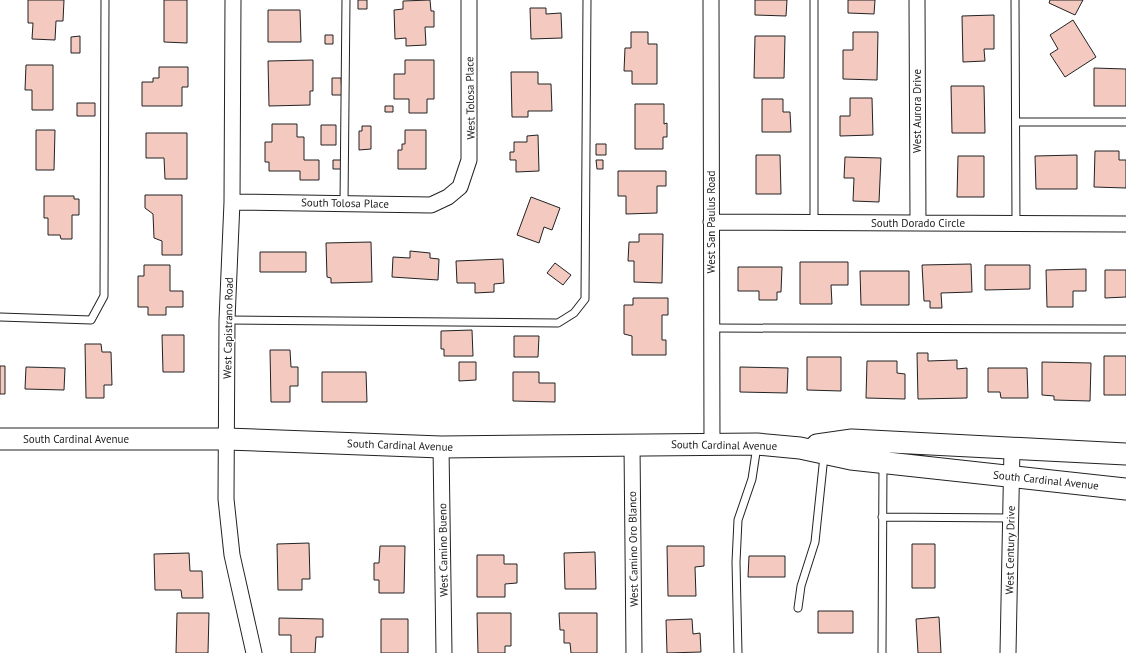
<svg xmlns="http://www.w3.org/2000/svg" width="1126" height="653" viewBox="0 0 1126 653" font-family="'PT Sans',sans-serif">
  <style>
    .building { fill: #f3c9c0; stroke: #222 }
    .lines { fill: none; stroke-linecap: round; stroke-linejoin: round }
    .service-casing { stroke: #222; stroke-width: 9 }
    .minor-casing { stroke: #222; stroke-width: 17 }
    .secondary-casing { stroke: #222; stroke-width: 23 }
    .service { stroke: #fff; stroke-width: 7 }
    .minor { stroke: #fff; stroke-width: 15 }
    .secondary { stroke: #fff; stroke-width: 21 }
    .labels { text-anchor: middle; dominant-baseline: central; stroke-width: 3; stroke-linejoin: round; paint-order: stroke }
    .street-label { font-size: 11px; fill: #222; stroke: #fff }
  </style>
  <rect width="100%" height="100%" fill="#fff"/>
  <path class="building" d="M28 0H64L63 21H56L55 40 32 39 33 23H28Z
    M164 0H187V43L164 42Z
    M358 0H367V9H358Z
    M430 0 431 11H434V27H425L426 45 406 46V38L395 39 394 10 403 9V1Z
    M755 0H787L786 16 755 15Z
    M848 0H875L874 14 848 13Z
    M1050 0H1083L1075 15 1049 3Z
    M530 8H546V14L561 13 562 38 531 39Z
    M268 10H300L301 42H268Z
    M994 15V49H984L985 61 963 62 962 16Z
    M1073 20 1096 57 1065 77 1050 54 1058 49 1050 35Z
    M631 32H648V44H657V84H632V71H624L625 48H631Z
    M853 32H878L877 80 843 79V50H853Z
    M325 35H333V44H325Z
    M80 36V53H71V37Z
    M755 36H785L784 78H754Z
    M313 60V91H310V105L269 106 268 61Z
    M405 60H434V99H427V113H409V99H394V74H405Z
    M26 65H53V110H32V90H25Z
    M159 67H188V87H182V106H142V82H153V78H159Z
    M1094 68 1126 69V106H1094Z
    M511 72H538V84H551L552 111H528V117H512Z
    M332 78H341L342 95H332Z
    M951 86H984L985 133H952Z
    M850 98H872L873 135 840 136V116H850Z
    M762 99H783V112H790L791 132H762Z
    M77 103H95V116H77Z
    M635 104H664V124L667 123V137H663V149H635Z
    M385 106H393V112H385Z
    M272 124H297V137H304V160H319V180H300V171H269V162H265V142H272Z
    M321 125H336V145H321Z
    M362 126H371V149L359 150V131H362Z
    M36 130H55L54 170H36Z
    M405 130H426V169H398V150H402V144H405Z
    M146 133H187V179H165L164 158H146Z
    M538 135 539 171 516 172V160H510V152H514V142H527V136Z
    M596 144H606V155H596Z
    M1095 151H1119V160H1126V188L1094 187Z
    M756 155H780L781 194H756Z
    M1077 155V189H1036L1035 156Z
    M958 156H984V197H957Z
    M845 157 881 158 879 202 853 201 854 178H844Z
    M333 160H341V169H333Z
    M596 160H603V169H597Z
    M618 171H666V186H657V213L626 214V196H618Z
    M145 195H182V255H162V241L154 238 153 214 145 208Z
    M44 196H74V199H79V215H72V239H61L60 235H48V218H44Z
    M531 197 560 208 552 230 544 227 539 243 517 235Z
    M639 234H663L662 283 634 282V261H628L629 242H639Z
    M371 242 372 282 331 283V278L327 277 326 243Z
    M410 251 430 253V258L439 259 438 280 392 277 393 257 410 258Z
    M260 252H306V272H260Z
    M503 259 504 283 494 284V292L475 293V283H457L456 261Z
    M800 262H848V285H831L832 304H800Z
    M555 263 571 275 563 285 547 273Z
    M971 264 972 292 941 293 942 308H930V301H924L922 265Z
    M144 265H170V291H183V307H166V315H148V307H138V276H144Z
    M985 265H1030V289L985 290Z
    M738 267H782L781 292H777V300H759V291H738Z
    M1086 269V291H1073V307H1047L1046 270Z
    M1105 270H1126V297L1105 298Z
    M860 271H909V305H861Z
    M633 298H668V315H662V340H666V355H632V336L624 334V305H633Z
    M472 330 473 356H444V349H441V331Z
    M162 335H184V372H163Z
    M514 336H539L538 357H514Z
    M85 344H101L102 352H111L112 385H104V398H86Z
    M270 350H290L291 367H298V386H290V402H271Z
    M917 353H928V361L957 360V369L967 368V398L918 399Z
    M1104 356H1126V395H1104Z
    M807 357H841V391L807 390Z
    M867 361H897V373L905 374V399L866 398Z
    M459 362H476V380L459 381Z
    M1042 362 1091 363 1090 401 1054 400V396L1042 395Z
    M0 366H5V394H0Z
    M26 367 65 368 64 390 25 389Z
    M740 367 788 368 787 393 740 392Z
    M988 368H1027L1028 398H1001L1000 392H988Z
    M322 372H366L367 402H322Z
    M513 372H539V383H555V402L513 401Z
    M309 543 310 579H302V590H278L277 544Z
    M912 544H935V588H912Z
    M380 546H405L404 593H379V580H374V563H379Z
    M667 546H704V566L695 567 696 596H668Z
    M595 552 596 589H565L564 553Z
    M189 553 190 571H202L203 598H182L181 590H155L154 554Z
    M477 555H504V564H517V583L505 584V597H477Z
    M749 556H785V577H748Z
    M818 611H853V633H818Z
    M177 613H209L208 653H176Z
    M477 613H511V646H505V653H478Z
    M559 613H597V653H571L570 643H564V630H560Z
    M939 617 941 653H918L916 619Z
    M279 618 323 619V637H316L315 653H291V635H279Z
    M381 619H408V653H381Z
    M692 619 693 634 700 633 701 652 667 653 666 620Z"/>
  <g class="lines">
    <defs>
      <path id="service" d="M1015 0 1016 223
        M1016 122H1126
        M344 203 346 0
        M814 222V0
        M0 317 91 320 104 296 105 0
        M227 320 558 323 574 313 585 299 587 0
        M711 328 1126 329
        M882 517 1010 518
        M798 608 801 586 815 542 824 456
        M738 653 736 562 738 520 752 479 757 446
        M882 653 883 465"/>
      <path id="minor" d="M233 0 232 202 227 320 226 499 232 555 254 653
        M711 0 712 444
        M917 0 918 222
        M232 202 431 205 448 197 460 187 469 160V0
        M711 222 1126 224
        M632 445 634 653
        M441 447 444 653
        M1008 653 1012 448"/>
      <path id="secondary" d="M0 439H226L441 447 757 444 800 448 851 459 1126 489
        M817 445 852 440 1126 454"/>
    </defs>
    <use href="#service" class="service-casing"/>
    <use href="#minor" class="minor-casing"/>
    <use href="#secondary" class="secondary-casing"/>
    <use href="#service" class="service"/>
    <use href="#minor" class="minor"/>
    <use href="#secondary" class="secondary"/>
  </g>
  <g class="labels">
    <g class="street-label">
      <text transform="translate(470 98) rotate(-91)">West Tolosa Place</text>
      <text transform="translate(917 111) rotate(-90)">West Aurora Drive</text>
      <text transform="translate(345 203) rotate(1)">South Tolosa Place</text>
      <text transform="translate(711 222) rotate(-90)">West San Paulus Road</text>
      <text x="918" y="223">South Dorado Circle</text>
      <text transform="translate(228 328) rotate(-89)">West Capistrano Road</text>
      <text x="76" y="439">South Cardinal Avenue</text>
      <text transform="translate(400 445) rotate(2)">South Cardinal Avenue</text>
      <text transform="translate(724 445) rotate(1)">South Cardinal Avenue</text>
      <text transform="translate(1046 480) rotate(6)">South Cardinal Avenue</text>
      <text transform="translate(633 549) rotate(-91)">West Camino Oro Blanco</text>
      <text transform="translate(443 550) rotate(-91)">West Camino Bueno</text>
      <text transform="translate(1010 550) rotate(-89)">West Century Drive</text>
    </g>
  </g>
</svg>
